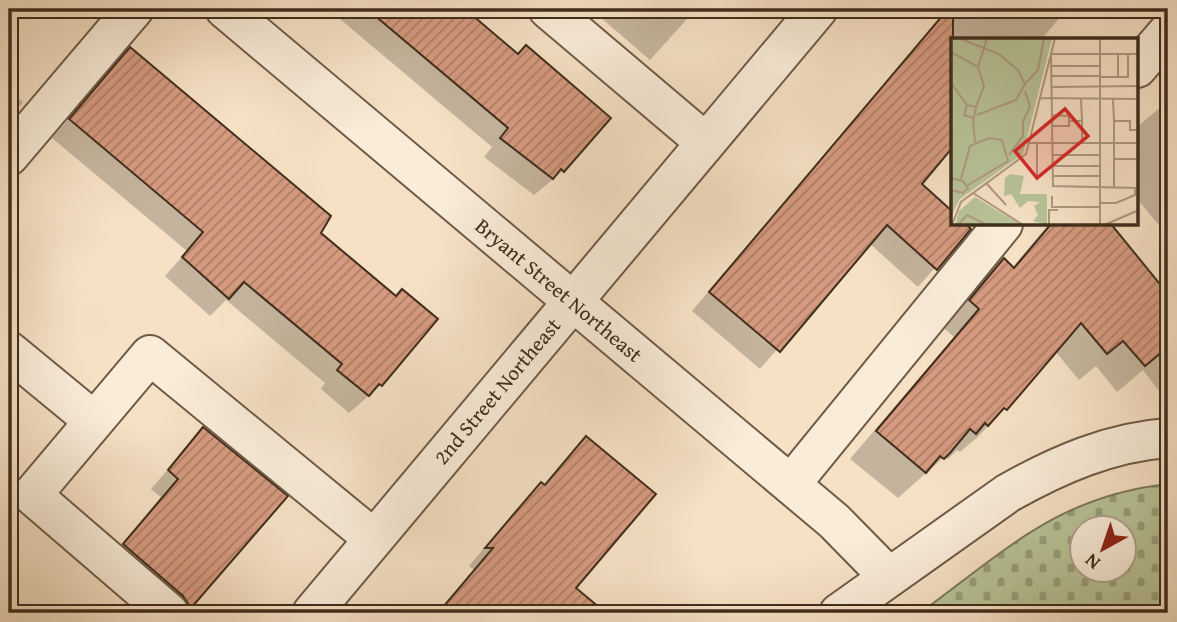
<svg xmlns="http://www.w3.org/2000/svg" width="1177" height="622" viewBox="0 0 1177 622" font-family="'Gentium Book Plus',serif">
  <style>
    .cemetery { fill: url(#cemetery-stones); stroke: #7c785a; stroke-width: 2; fill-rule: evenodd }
    .shadow { fill: #0003 }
    .building { fill: url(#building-hatch); stroke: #402d1c; stroke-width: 2 }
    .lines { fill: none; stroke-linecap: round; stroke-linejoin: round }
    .minor-casing { stroke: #6e5a46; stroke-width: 42 }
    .minor { stroke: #f9ecd9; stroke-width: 38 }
    .labels { text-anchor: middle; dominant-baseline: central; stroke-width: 7; stroke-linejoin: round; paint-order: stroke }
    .street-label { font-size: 21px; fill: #402d1c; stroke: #f9ecd9 }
    .inset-road { fill: none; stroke: #ad9981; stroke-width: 2 }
    .view { fill: #d62828; fill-opacity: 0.15; stroke: #d62828; stroke-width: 3.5 }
    .inset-edge { fill: none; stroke: #402d1c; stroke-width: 3.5 }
  </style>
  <defs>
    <pattern id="cemetery-stones" width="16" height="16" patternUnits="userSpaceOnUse" patternTransform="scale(1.75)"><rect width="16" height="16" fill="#b8c398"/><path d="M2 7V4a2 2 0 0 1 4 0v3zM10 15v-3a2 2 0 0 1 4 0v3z" fill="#979f7b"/></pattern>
    <pattern id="building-hatch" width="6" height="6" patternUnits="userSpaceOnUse" patternTransform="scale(1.75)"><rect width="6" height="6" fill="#d59a7f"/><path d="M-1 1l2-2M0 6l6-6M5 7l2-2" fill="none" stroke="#ae7e67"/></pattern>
  </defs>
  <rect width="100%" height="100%" fill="#f6e1c5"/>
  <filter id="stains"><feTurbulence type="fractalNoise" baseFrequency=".00286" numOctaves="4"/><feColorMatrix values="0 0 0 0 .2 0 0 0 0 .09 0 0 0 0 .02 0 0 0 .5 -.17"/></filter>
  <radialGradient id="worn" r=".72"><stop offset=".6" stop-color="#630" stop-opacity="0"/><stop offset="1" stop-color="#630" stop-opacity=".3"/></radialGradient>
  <path class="cemetery" d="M1168 484V613H920C1005 551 1058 496 1168 484ZM1082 528H1124V570H1082Z"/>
  <path class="shadow" d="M328 9H461L517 56 608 118 563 171 534 195 484 157 492 147Z
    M600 9H696L650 60 600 17 604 12Z
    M947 9H1067L1041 40H953V145L920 184 953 214V224H964L969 229 918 287 869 243 760 369 692 311Z
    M130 50 319 234 381 385 349 413 321 389 325 383 226 300 210 316 165 276 187 251 52 138Z
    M9 91 23 102 9 119Z
    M1168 101V236L1137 199V127Z
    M1049 224H1109L1168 296V384L1159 391 1143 370 1117 392 1096 366 1079 380 1055 351 979 436 960 452 957 450 948 459 944 457 898 498 850 459 954 337 944 328 977 287 1004 260 1012 268Z
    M203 429 285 497 184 613 106 563 161 497 151 489Z
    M586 438 653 495 553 613H437L474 570 469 566 523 502 541 484 543 486Z
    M9 607 17 613H9Z"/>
  <path class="building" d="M367 9H465L518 54 526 45 611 118 564 172 561 169 553 179 500 138 508 128Z
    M948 9H953V147L922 184 953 212V224H966L971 229 937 270 887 225 780 352 709 292Z
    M130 47 331 216 321 233 396 296 402 289 438 319 382 386 379 384 369 396 337 370 342 364 244 282 229 299 182 257 203 232 69 119Z
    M1051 224H1111L1168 294V347L1145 366 1123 341 1107 354 1081 323 1007 410 1004 408 988 426 985 423 976 434 970 429 950 453 944 459 940 456 926 473 876 431 979 309 969 300 1004 258 1014 268Z
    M203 427 288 496 191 608 183 596 123 544 178 479 168 470Z
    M586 436 656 494 576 588 606 613H438L493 548H485L541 482 545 485Z"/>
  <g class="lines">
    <defs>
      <path id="minor" d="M225 9 834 521 889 577
        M548 9 705 142
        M1137 68 1168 32
        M9 156 134 9
        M9 351 94 421
        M791 484 1003 224
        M169 613 32 495 150 355 374 539
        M312 613 818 9
        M839 613 1008 493C1058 465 1110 442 1168 438"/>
    </defs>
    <use href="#minor" class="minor-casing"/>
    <use href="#minor" class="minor"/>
  </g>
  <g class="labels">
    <g class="street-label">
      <text transform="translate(559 290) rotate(40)">Bryant Street Northeast</text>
      <text transform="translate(497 391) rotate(-50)">2nd Street Northeast</text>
    </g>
  </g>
  <g transform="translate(951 38)">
    <rect width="187" height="187" fill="#f6e1c5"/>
    <path d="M59 136 73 138 69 156H96V187L82 183 87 177 83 168 89 164 77 163 69 170 60 156 53 158 54 140Z" fill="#b8c398"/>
    <path d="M0 0H101L72 116 9 161 0 178ZM24 159 70 187H4L8 173Z" fill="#b8c398"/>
    <path class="inset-road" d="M149 0V187M10 1 48 16 67 32 74 46 65 62 26 77M0 14 27 29 33 48 25 69M188 16H100L102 148 188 150M101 28H149M27 29 36 0M101 38H149M149 39H167V16M167 39H177V16M0 45 16 67 25 69 23 80 13 77 16 67M74 46 87 32 93 0M101 49 188 48M89 60 188 61M130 61 131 83M162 61 163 83M101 77 118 78V88H101M22 81 24 105M118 83H131V105M78 105H188M86 105V138M58 117 72 98V83L79 69 74 53M102 117H149M163 121H188M101 128H149M101 138H149M0 140 12 143 17 150 12 155 0 152M10 141 19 108 38 100 51 102 57 123 17 147M36 146 55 167M163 150V83H179V92H188M22 155 72 187M101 158V169H149M149 165H165L184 157V150M1 187 10 164 75 116 104 0M7 187 16 177 36 187M98 187V172H107M153 187 188 172"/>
    <path class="view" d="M114 71 137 98 86 140 64 113Z"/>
    <rect width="187" height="187" class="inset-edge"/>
  </g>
  <rect width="1177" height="622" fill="none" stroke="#f6e1c5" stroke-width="35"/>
  <rect x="10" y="10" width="1156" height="601" fill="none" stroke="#402d1c" stroke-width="3.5"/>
  <rect x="18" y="18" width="1142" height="587" fill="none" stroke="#402d1c" stroke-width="2"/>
  <g transform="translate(1103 549) rotate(220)"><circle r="33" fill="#f9ecd9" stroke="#afa08d" stroke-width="2"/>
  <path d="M0-5L12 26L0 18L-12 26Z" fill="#8f2418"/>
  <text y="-10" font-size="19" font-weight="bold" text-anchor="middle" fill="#402d1c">N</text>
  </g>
  <rect width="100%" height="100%" filter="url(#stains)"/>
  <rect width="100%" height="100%" fill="url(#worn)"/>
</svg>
